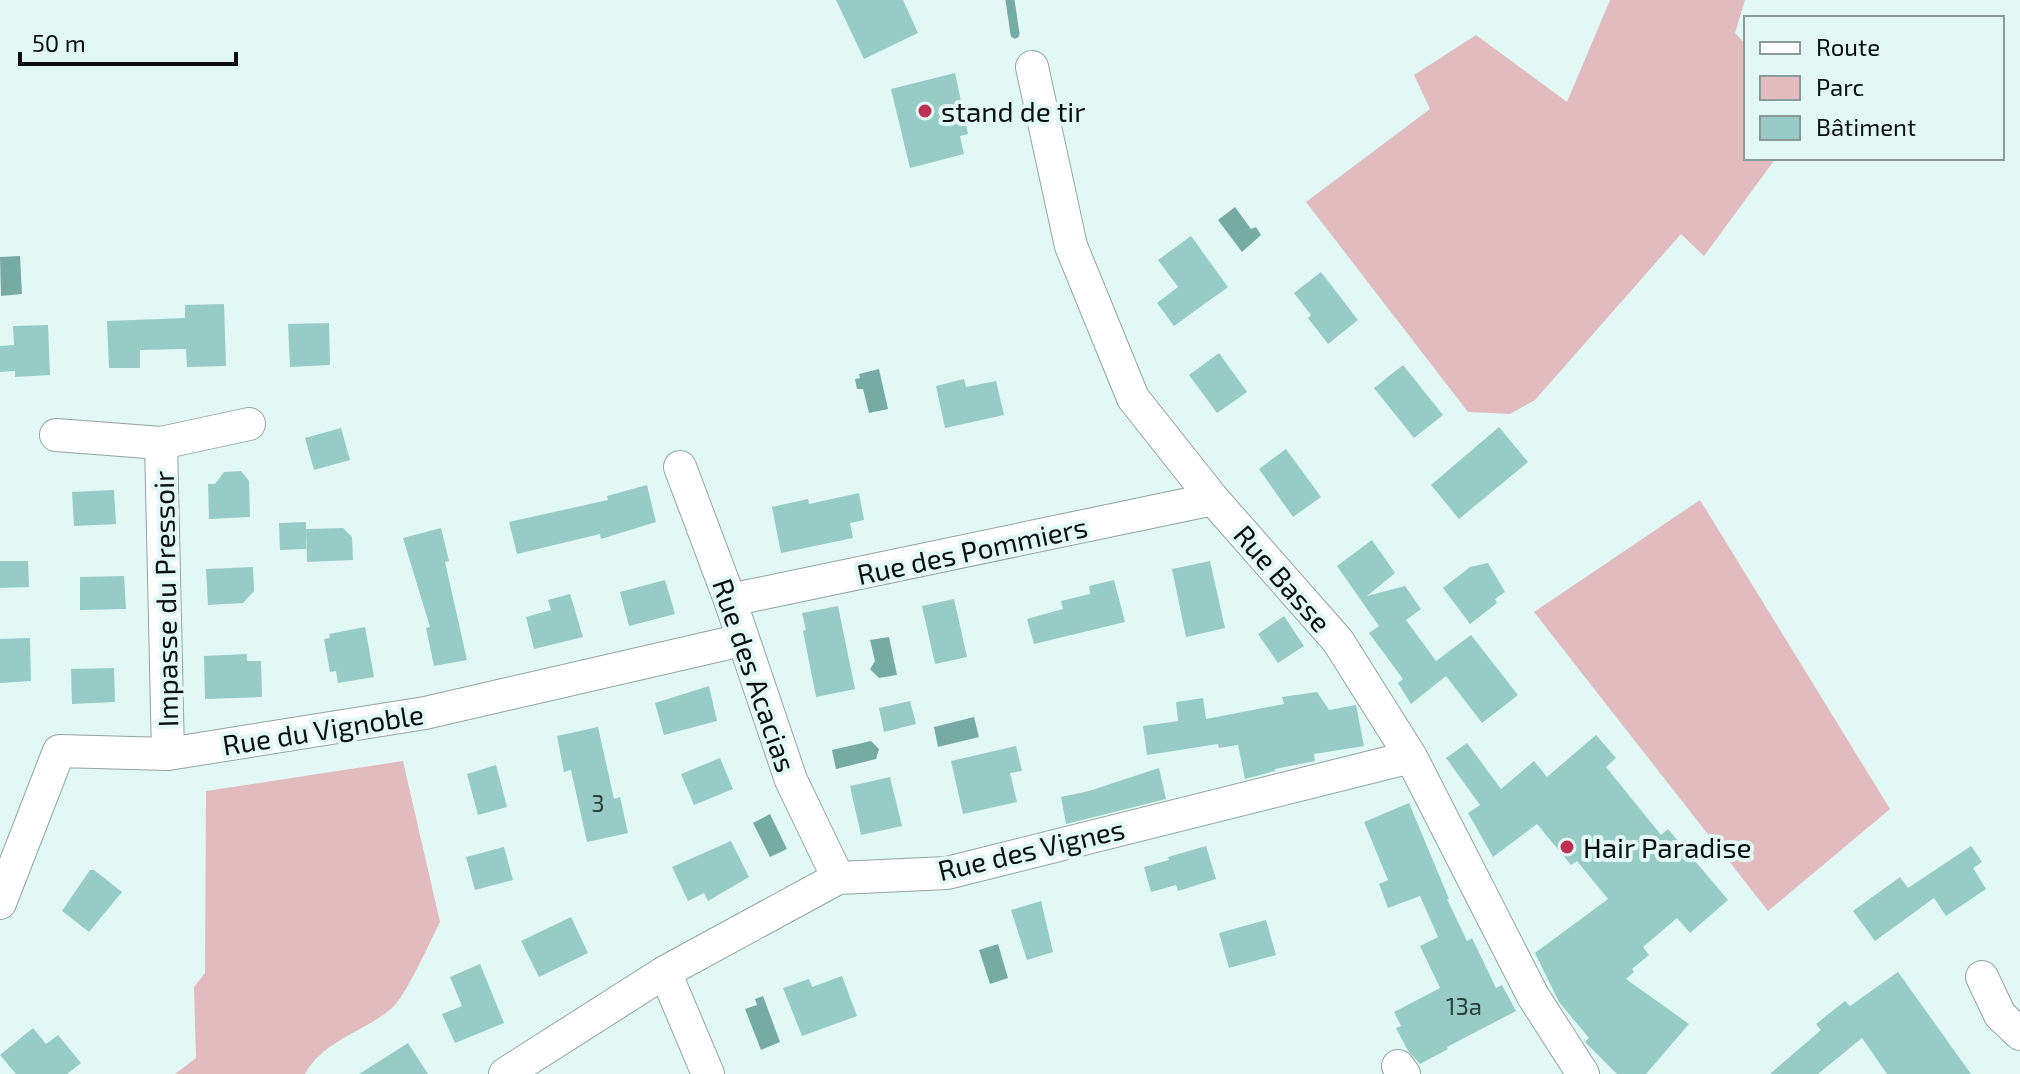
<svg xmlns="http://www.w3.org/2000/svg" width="2020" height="1074" viewBox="0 0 2020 1074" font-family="'Exo 2',sans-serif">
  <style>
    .green { fill: #e1bbbe }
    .water { fill: #76aba4 }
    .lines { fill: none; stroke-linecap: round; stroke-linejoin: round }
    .stream { stroke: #76aba4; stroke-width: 9 }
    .building { fill: #96ccc5 }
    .minor-casing { stroke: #90a4a1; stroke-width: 34 }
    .minor { stroke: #fff; stroke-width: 32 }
    .poi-dot { fill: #bf2f50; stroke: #e2f8f5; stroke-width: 3 }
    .labels { text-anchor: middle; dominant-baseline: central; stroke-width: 8; stroke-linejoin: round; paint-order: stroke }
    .number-label { font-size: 24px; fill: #2c3f3c }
    .poi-label { font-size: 28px; fill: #09100f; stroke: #e2f8f5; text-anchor: start }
    .street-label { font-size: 28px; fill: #09100f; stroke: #e2f8f5 }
  </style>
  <rect width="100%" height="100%" fill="#e2f8f5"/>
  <path class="green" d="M1610 0H1745L1735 33 1746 45V158H1776L1704 256 1681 234 1535 400 1510 414 1468 412 1306 202 1430 109 1414 75 1476 35 1567 102Z
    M1700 500 1890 809 1768 911 1534 612Z
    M403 761 440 922C431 940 406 996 392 1008 365 1032 323 1040 305 1074H175L196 1058 194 987 205 973 206 791Z"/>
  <path class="water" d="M1235 207 1251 229 1256 227 1261 235 1242 252 1218 220Z
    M20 256 22 294 1 296 0 257Z
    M879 369 888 409 869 413 863 389H857L855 379 860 378 859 374Z
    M889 637 897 675 879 678 870 669 875 661 870 640Z
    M974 717 979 737 938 747 934 727Z
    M871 741 879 749 876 759 836 769 832 750Z
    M770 814 787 849 770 857 753 823Z
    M998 944 1008 978 990 984 979 950Z
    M763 996 780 1042 761 1050 745 1009 757 1005 755 999Z"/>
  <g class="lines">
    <path class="stream" d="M1010 0 1015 34"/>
  </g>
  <path class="building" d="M836 0H903L918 33 864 59Z
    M955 73 968 134 960 136 964 154 910 168 891 89Z
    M1191 236 1228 287 1174 326 1157 303 1178 287 1158 260Z
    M1321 272 1358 320 1328 344 1308 318 1311 315 1294 293Z
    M224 304 226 366 187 367 186 349 140 350V368H109L107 321 185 318V305Z
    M329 323 330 365 290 367 288 324Z
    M48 325 50 375 15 377V371L0 372V346L14 345 13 326Z
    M1219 353 1247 392 1217 413 1189 375Z
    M1403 365 1443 415 1414 438 1374 388Z
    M964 379 966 387 996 381 1004 415 945 428 936 386Z
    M1499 427 1528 462 1459 519 1431 485Z
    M341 428 350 460 314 470 305 438Z
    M1286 449 1321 497 1293 517 1259 469Z
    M241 471 249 481 250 517 209 519 208 484H215L224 472Z
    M647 485 656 522 601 539 600 534 517 554 509 522 608 500 607 496Z
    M114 490 116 524 74 526 72 492Z
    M859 493 864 520 850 523 853 538 781 553 772 507 808 499 809 504Z
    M306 522V549L280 550 279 523Z
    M343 528 352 537 353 560 307 562 306 529Z
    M441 528 449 561 445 562 467 660 434 666 426 628 430 627 403 538Z
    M1372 540 1395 573 1367 596 1405 586 1421 609 1406 620 1436 661 1471 635 1518 695 1482 723 1446 676 1411 704 1398 683 1403 679 1369 633 1379 626 1337 566Z
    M0 561H28L29 587 0 588Z
    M1210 561 1225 628 1186 637 1172 569Z
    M1488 563 1505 592 1495 599 1497 603 1470 624 1443 588 1470 567Z
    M253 567 254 591 243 603 208 605 206 569Z
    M124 576 126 609 80 610V577Z
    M665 580 675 614 629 626 620 592Z
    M1114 580 1125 622 1034 644 1027 619 1063 609 1061 601 1090 594 1089 586Z
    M570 594 583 637 534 649 526 617 551 610 548 600Z
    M954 599 967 657 935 664 922 606Z
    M838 606 855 689 816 697 803 631 806 630 802 613Z
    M1284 616 1304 646 1278 663 1258 634Z
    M365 627 374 677 338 683 336 671 330 672 324 639 330 638 329 634Z
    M30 638 31 681 0 683V639Z
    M247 654V661H261L262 697 205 699 204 656Z
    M114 668 115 702 72 704 71 669Z
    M709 686 717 721 664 735 655 703Z
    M1317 692 1329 710 1356 705 1364 746 1314 754 1315 761 1275 769V771L1245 779 1238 745 1219 748 1218 744 1147 755 1143 726 1178 721 1176 702 1203 698 1206 719 1284 704 1282 697Z
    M910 701 916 724 884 732 879 708Z
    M598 727 614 799 620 797 628 833 587 842 571 770 564 772 557 736Z
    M1596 735 1616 758 1606 767 1661 835 1668 829 1728 900 1690 933 1677 918 1643 947 1649 955 1632 969 1634 972 1626 979 1689 1024 1646 1074H1617L1585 1042 1589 1038 1559 1002 1535 953 1608 899 1577 861 1571 865 1537 824 1493 857 1468 813 1480 805 1446 758 1467 743 1501 789 1534 761 1547 777Z
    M1016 746 1022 771 1010 773 1017 802 963 814 951 761Z
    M720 758 733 789 694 805 681 774Z
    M496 765 507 807 478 815 467 774Z
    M1159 768 1166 799 1066 824 1061 797 1089 791Z
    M890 777 902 826 861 835 850 786Z
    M1409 803 1449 899H1447L1467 941 1472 938 1496 988 1502 985 1516 1011 1447 1047 1448 1049 1420 1064 1408 1051 1396 1028 1401 1026 1394 1012 1440 988 1420 946 1438 937 1420 896 1388 908 1379 884 1388 880 1364 822Z
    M731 841 749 877 708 901 704 893 688 901 672 867Z
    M1206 846 1216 879 1178 891 1176 885 1151 892 1144 867 1169 860 1168 857Z
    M1971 846 1982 862 1973 868 1986 889 1946 916 1934 898 1875 941 1853 911 1900 877 1908 888Z
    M504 847 513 880 475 890 466 857Z
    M90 870H94L122 892 89 932 62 911Z
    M1041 901 1053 952 1027 960 1011 910Z
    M571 917 588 953 539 977 521 941Z
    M1266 920 1276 955 1229 968 1219 933Z
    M480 964 504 1023 455 1043 442 1014 462 1006 450 977Z
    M1898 972 1971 1074H1887L1862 1038 1818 1074H1770L1821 1030 1816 1024 1845 1001 1850 1006Z
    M842 976 857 1016 802 1036 783 988 809 979 812 987Z
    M33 1028 46 1044 58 1035 81 1063 67 1074H16L0 1055Z
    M408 1043 428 1074H359Z"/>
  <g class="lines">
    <defs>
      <path id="minor" d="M1032 67 1071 246 1133 398 1213 499 1338 641 1411 757 1533 996 1583 1074
        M56 435 161 443
        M680 467 730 600 791 780 838 878
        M730 600 1213 499
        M168 754 161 443 249 424
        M0 903 59 751 168 754 425 713 742 640
        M665 972 708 1074
        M1982 977 2000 1015 2020 1034
        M1398 1066 1404 1074
        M505 1074 665 972 838 878 947 873 1411 757"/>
    </defs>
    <use href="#minor" class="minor-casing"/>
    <use href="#minor" class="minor"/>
  </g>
  <g class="poi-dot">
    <circle cx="925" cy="111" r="8"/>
    <circle cx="1567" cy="847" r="8"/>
  </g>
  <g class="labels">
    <g class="number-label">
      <text x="598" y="802">3</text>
      <text x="1464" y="1005">13a</text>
    </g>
    <g class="poi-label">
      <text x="941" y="111">stand de tir</text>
      <text x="1583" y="847">Hair Paradise</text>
    </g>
    <g class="street-label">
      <text transform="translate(972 550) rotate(-12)">Rue des Pommiers</text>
      <text transform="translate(1283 578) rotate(49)">Rue Basse</text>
      <text transform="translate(165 599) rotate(-91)">Impasse du Pressoir</text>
      <text transform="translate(755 675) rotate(71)">Rue des Acacias</text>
      <text transform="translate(323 729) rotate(-9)">Rue du Vignoble</text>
      <text transform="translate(1031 849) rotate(-13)">Rue des Vignes</text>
    </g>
  </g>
  <rect x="1744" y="16" width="260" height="144" fill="#e2f8f5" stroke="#8b9b99" stroke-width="2"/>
  <rect x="1760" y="42" width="40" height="12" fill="#ffffff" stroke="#8b9b99" stroke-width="2"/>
  <text x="1816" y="56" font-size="24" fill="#09100f">Route</text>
  <rect x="1760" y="76" width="40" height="24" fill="#e1bbbe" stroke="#8b9b99" stroke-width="2"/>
  <text x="1816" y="96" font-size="24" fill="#09100f">Parc</text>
  <rect x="1760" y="116" width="40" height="24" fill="#96ccc5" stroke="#8b9b99" stroke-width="2"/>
  <text x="1816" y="136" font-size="24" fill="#09100f">Bâtiment</text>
  <path d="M20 52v12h216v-12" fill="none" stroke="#09100f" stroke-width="4"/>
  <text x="32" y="52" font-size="24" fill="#09100f" stroke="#e2f8f5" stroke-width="6" paint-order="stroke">50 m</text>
</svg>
